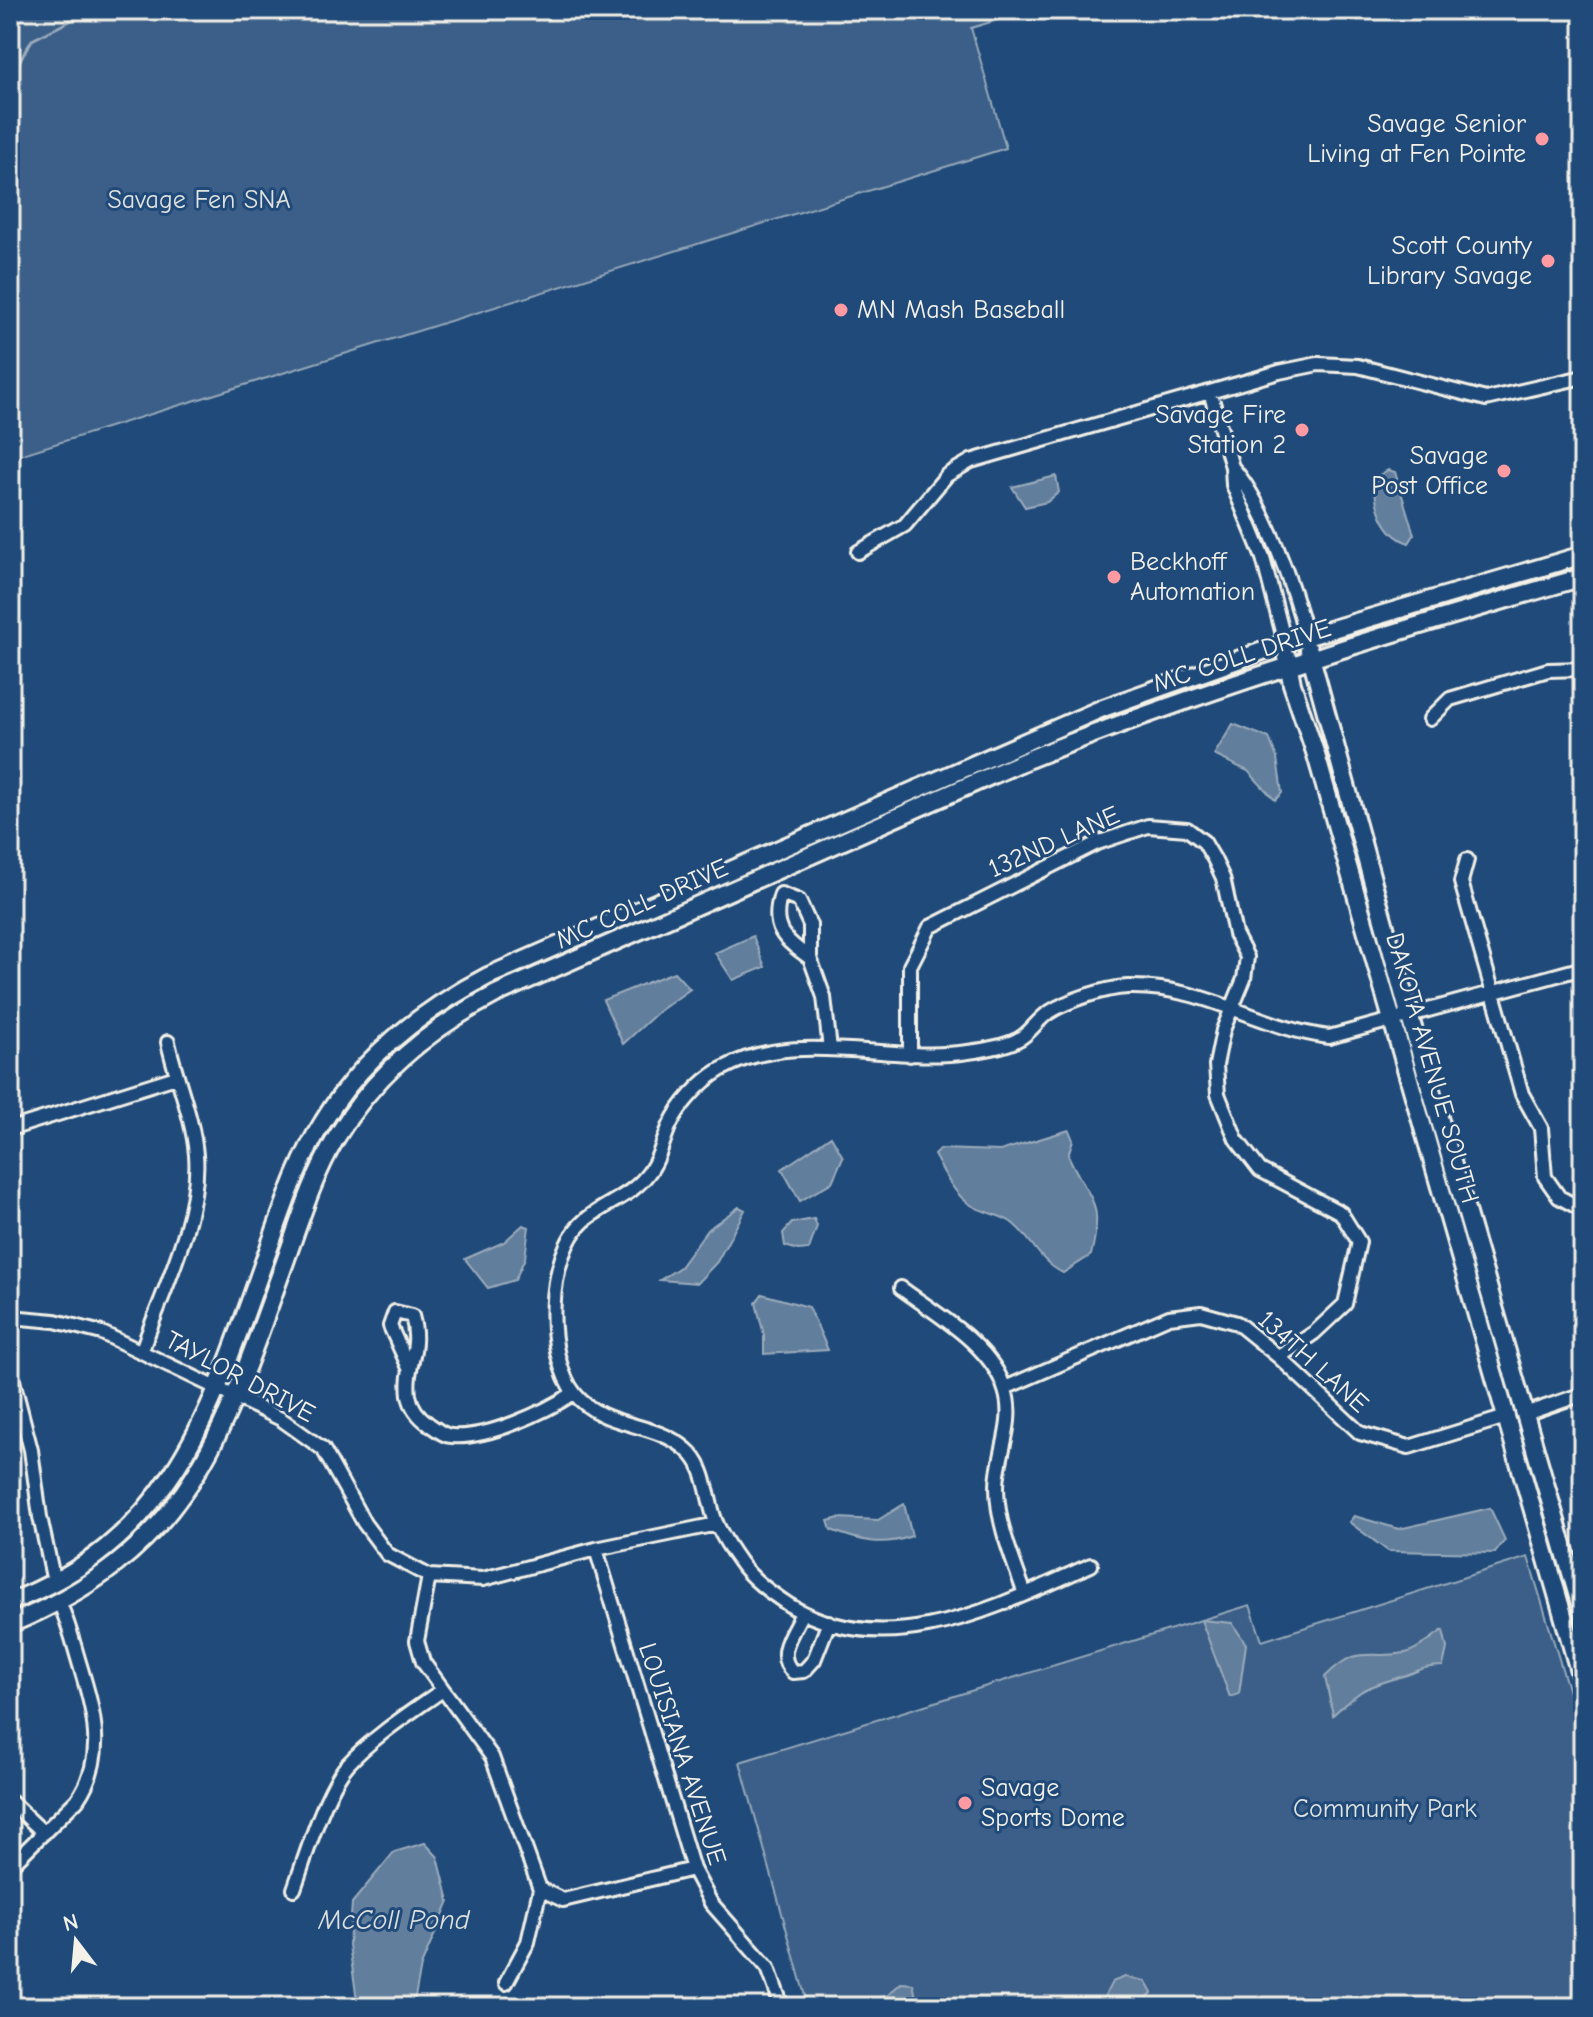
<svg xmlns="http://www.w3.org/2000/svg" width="1593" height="2017" viewBox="0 0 1593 2017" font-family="'Comic Neue',sans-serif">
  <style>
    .green { fill: #3a5f88; stroke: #97a8b8; stroke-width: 2 }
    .water { fill: #627e9d; stroke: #9cacbb; stroke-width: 2 }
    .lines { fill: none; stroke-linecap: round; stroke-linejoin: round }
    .stream { stroke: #9cacbb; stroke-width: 3 }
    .minor-casing { stroke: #f4f1e8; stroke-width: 18 }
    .major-casing { stroke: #f4f1e8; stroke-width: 22 }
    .minor { stroke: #1f4a7a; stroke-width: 12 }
    .major { stroke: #1f4a7a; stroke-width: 16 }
    .poi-dot { fill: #ff9aa2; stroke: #1f4a7a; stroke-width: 3 }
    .labels { text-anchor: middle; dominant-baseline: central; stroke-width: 6; stroke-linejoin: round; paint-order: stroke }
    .poi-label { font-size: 26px; fill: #f4f1e8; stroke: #1f4a7a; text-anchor: end }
    .park-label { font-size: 26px; fill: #e1e2de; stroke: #1f4a7a }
    .street-label { font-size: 26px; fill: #f4f1e8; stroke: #1f4a7a }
    .water-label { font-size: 28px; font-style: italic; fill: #dee0dd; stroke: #1f4a7a }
  </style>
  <rect width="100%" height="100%" fill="#1f4a7a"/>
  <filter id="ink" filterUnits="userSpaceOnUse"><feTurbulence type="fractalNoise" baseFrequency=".0125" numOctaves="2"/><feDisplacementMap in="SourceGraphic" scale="16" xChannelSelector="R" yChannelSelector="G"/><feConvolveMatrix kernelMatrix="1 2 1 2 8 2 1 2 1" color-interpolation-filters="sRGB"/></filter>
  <g filter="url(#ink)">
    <path class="green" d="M10 10H1031L971 28 1006 148 10 458Z
      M1528 1557 1583 1738V2007H808L740 1762 1250 1605 1262 1641Z"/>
    <path class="water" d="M1388 470 1395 472 1414 535 1409 543C1383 535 1372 501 1376 477Z
      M1056 476 1059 492 1047 502 1025 507 1012 487Z
      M1233 724 1269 738 1277 758 1282 793 1275 800 1248 771 1214 755Z
      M753 936 765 967 733 980 715 953Z
      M674 972 690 989 658 1012 623 1044 603 1000Z
      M1069 1130 1073 1140 1068 1155C1089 1202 1105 1198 1091 1255L1063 1273C1038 1261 1033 1239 1011 1222 999 1214 983 1213 971 1205 954 1195 944 1172 934 1155L940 1149 1000 1151Z
      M831 1136 843 1157 832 1182 800 1201 782 1169Z
      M739 1207 745 1210 717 1262 697 1283 660 1280 680 1267 707 1230Z
      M814 1219 817 1226 809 1249 798 1250 785 1246 783 1233 792 1223Z
      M523 1225 529 1227 525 1258 515 1280 488 1288 465 1259 504 1242Z
      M762 1294 809 1307 828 1350 764 1354V1335L756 1303Z
      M904 1504 912 1536C882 1547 860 1541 831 1530L828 1521 839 1518 878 1520Z
      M1490 1508 1505 1540 1495 1553 1388 1551 1349 1522 1354 1516 1399 1529Z
      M1201 1620 1232 1623 1246 1644 1239 1694 1230 1697Z
      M1443 1630 1447 1648 1443 1666C1421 1666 1419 1672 1400 1677 1364 1688 1361 1689 1333 1715L1325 1677C1358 1643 1367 1660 1405 1653 1417 1651 1432 1637 1443 1630Z
      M425 1843 438 1857 449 1901 421 1966 413 2007H358L349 1945 352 1903 394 1852Z
      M1125 1977 1145 1981 1152 1993 1137 2007H1099L1112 1982Z
      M901 1983 913 1984 918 2006 855 2007 888 1995Z"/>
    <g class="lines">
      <path class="stream" d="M10 77 32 40 82 15 83 10"/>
      <defs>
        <path id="minor" d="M1210 392 1232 467 1233 485 1263 558 1285 643
          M1232 467C1264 502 1295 591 1306 637
          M858 552 905 525 947 475 971 461 1279 372 1318 364 1358 366 1486 399 1583 377
          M1430 719 1450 699 1548 670 1583 669
          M1467 860 1461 882 1522 1094 1541 1128 1545 1177 1559 1197 1583 1210
          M810 958C783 939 770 928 781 894L799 901 810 925V958L824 997 830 1049
          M910 1055V966L930 927 1097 843 1148 826 1187 829 1204 842 1214 859 1223 878 1235 934 1247 957 1244 979 1223 1030 1216 1065 1218 1094 1236 1139 1260 1170 1341 1213 1359 1242 1345 1304 1314 1333 1279 1357
          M10 1129 176 1077
          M901 1288C936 1314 992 1345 1005 1390 1016 1423 997 1455 997 1487 997 1524 1013 1560 1025 1594
          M10 1317 55 1321 102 1333 281 1419 323 1449 364 1523 387 1554 429 1576 483 1579 596 1549 717 1524
          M142 1350C162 1293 201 1216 196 1155 193 1117 176 1079 168 1042
          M10 1369 31 1450 40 1517 54 1582
          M410 1370 390 1326 395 1312 412 1316C422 1351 405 1364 409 1395 411 1408 420 1418 430 1425 436 1429 444 1436 452 1436 487 1439 545 1412 574 1393
          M1005 1388 1169 1317 1201 1313 1237 1323 1279 1357 1360 1433 1409 1447 1506 1417
          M1525 1414 1583 1394
          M596 1549 693 1869 711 1903 768 1968 779 1998
          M1091 1565C998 1606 887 1665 789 1605 771 1593 751 1579 739 1561 731 1550 723 1537 717 1525 706 1500 709 1468 686 1449 654 1421 603 1429 575 1394 544 1356 546 1254 584 1221 606 1202 632 1197 650 1171 660 1158 663 1140 670 1125 680 1104 700 1082 720 1070 796 1027 887 1064 968 1052 983 1050 1004 1047 1017 1040 1029 1035 1037 1020 1048 1013 1068 1000 1105 988 1128 987 1206 985 1257 1028 1329 1037L1583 968
          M429 1576 417 1641 423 1662 492 1757 540 1889 563 1900 693 1869
          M802 1613C793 1632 774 1655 793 1672L804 1671 814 1660 829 1622
          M10 1801 44 1833
          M10 1866 77 1800C108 1756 93 1709 79 1662 73 1642 68 1621 59 1602
          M294 1889C306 1856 325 1790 348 1764 374 1736 410 1713 441 1691
          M506 1983 528 1942 540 1889"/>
        <path id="major" d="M1309 650 1409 1014 1583 1614
          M1287 657 1292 684 1316 755 1583 1685
          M10 1602C180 1537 214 1399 270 1245 285 1203 299 1160 323 1122 362 1057 421 1011 488 976L1103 708 1285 643 1583 555
          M10 1624C193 1549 223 1432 285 1262 300 1220 313 1177 336 1138 375 1073 430 1028 496 994L1029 759C1210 687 1396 631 1583 577"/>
      </defs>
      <use href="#minor" class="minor-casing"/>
      <use href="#major" class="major-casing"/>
      <use href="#minor" class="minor"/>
      <use href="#major" class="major"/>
    </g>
  </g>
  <g class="poi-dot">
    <circle cx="1542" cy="139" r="8"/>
    <circle cx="1548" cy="261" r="8"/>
    <circle cx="841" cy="310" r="8"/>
    <circle cx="1302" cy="430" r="8"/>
    <circle cx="1504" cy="471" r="8"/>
    <circle cx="1114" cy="577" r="8"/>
    <circle cx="965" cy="1803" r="8"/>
  </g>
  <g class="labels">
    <g class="poi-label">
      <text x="1526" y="124">Savage Senior<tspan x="1526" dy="30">Living at Fen Pointe</tspan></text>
      <text x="1532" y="246">Scott County<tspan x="1532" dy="30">Library Savage</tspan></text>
      <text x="857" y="310" text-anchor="start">MN Mash Baseball</text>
      <text x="1286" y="415">Savage Fire<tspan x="1286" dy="30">Station 2</tspan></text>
      <text x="1488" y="456">Savage<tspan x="1488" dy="30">Post Office</tspan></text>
      <text x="1130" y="562" text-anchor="start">Beckhoff<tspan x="1130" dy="30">Automation</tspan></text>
      <text x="981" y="1788" text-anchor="start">Savage<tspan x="981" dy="30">Sports Dome</tspan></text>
    </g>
    <g class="park-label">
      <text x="199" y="200">Savage Fen SNA</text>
      <text x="1385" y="1809">Community Park</text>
    </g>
    <g class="street-label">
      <text transform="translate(1242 656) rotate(-18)">MC COLL DRIVE</text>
      <text transform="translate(1054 842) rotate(-24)">132ND LANE</text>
      <text transform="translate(642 904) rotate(-24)">MC COLL DRIVE</text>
      <text transform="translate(1432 1068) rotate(74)">DAKOTA AVENUE SOUTH</text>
      <text transform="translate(1313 1362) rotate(42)">134TH LANE</text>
      <text transform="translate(240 1377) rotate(28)">TAYLOR DRIVE</text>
      <text transform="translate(682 1754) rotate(72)">LOUISIANA AVENUE</text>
    </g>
    <g class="water-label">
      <text x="394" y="1920">McColl Pond</text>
    </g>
  </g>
  <rect width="1593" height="2017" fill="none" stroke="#1f4a7a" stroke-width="40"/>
  <rect x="20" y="20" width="1553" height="1977" fill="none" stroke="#f4f1e8" stroke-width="3" filter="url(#ink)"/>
  <g transform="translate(76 1941) rotate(344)" stroke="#1f4a7a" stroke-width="6" paint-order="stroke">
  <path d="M0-6L14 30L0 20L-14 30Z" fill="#f4f1e8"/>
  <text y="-12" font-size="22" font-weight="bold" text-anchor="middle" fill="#f4f1e8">N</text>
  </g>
</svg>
